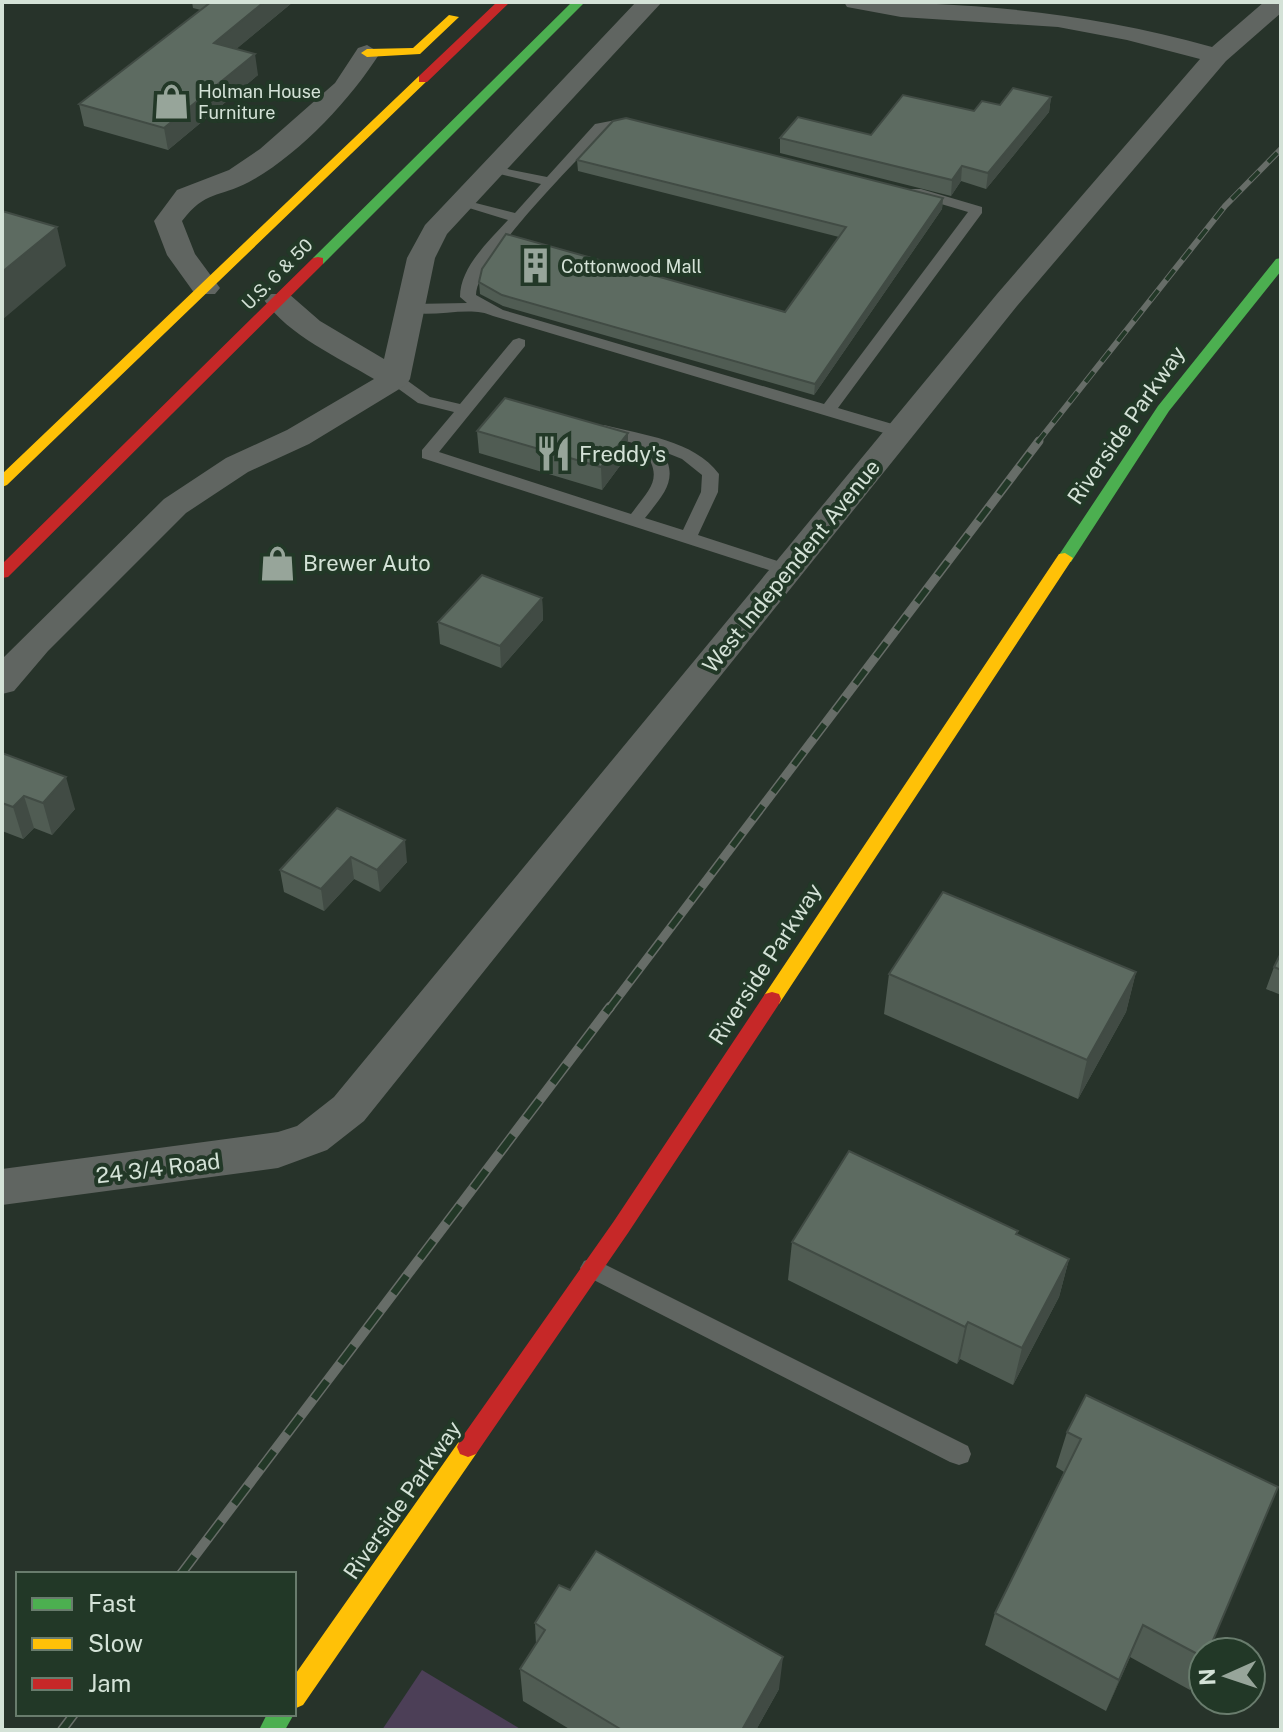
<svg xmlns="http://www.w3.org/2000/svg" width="1283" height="1732" viewBox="0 0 1283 1732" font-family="'Public Sans',sans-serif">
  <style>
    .green { fill: #4c3f57 }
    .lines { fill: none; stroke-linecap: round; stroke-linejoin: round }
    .lane { fill: #606561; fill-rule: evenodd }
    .street { fill: #606561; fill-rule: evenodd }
    .fast { fill: #4caf50; fill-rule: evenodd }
    .slow { fill: #ffc107; fill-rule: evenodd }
    .jam { fill: #c62828; fill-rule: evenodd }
    .rail-far2-casing { stroke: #676d68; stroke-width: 6 }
    .rail-far1-casing { stroke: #676d68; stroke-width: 9 }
    .rail-casing { stroke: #676d68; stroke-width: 10 }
    .rail-far2 { stroke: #223827; stroke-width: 4; stroke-dasharray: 13; stroke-linecap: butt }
    .rail-far1 { stroke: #223827; stroke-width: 6; stroke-dasharray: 17; stroke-linecap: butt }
    .rail { stroke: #223827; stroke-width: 7; stroke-dasharray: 22; stroke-linecap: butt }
    .wall { fill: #505c53 }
    .shaded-wall { fill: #414b44 }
    .building { fill: #5d6b61; stroke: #414b44; stroke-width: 2 }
    .labels { text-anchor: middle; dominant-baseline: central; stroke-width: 8; stroke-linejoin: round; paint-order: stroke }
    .far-poi-label { font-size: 18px; fill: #d4e2d7; stroke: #223827; text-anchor: start }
    .far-street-label { font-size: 18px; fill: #d4e2d7; stroke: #223827 }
    .street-label { font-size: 22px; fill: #d4e2d7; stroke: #223827 }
    .poi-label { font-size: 22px; fill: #d4e2d7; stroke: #223827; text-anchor: start }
  </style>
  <rect width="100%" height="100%" fill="#27332a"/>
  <path class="green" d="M422 1670 522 1730H382Z"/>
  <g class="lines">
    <path class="lane" d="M626 118 643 124 636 128 626 126 605 130C577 161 476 260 476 295L503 310 824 404 968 212 911 195V189H921L982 207V213L838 408 906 428V436H894L493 316C471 305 435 318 408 312L405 309 413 304 467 303 460 297C460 267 489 241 508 220L456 204V198L515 213 541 184 487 171V165L547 177 595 124Z
      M519 338 525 340V346L439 452 631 514C653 485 664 478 641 445L598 434 596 430 604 425C642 435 694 440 719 474L718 492 698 535 793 566 796 570 793 574H781L422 458V450L454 412 418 403 389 382V376H401L430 397 460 404 513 340ZM662 451 682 459 702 475 701 492 683 530 645 518C663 495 680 479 662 451Z
      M592 1258 968 1446 971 1454 968 1462 959 1465 950 1462 584 1275 580 1268 584 1261Z"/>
    <path class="street" d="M636 2H662L447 234 435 258 410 379 406 385 309 444 248 472 186 513 48 651 14 691 2 694V659L164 499 226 458 287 430 374 379C338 357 289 336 264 300L269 294H289L320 321 384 359 407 258 425 225Z
      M844 2C973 2 1087 12 1212 47L1264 2H1281V13L1226 61 1017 306 364 1121 327 1150 278 1168 2 1205V1169L278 1132 297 1126 334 1097 997 294 1200 59 1127 40 1058 27 901 17 847 7Z
      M367 45 380 53C350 100 299 155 249 182 218 198 206 190 182 221L195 254 220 288 215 294H195L167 255 154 221 177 190 229 170 260 149 335 83 358 48Z"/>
    <path class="fast" d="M572 2H585L323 264H313V258Z
      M1281 258V271L1169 411 1071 562H1059L1057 558 1158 406 1276 259Z
      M267 1714H294L285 1730H259Z"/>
    <path class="slow" d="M449 15 459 17 420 54 367 57 361 53 367 49 413 48Z
      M419 76 429 79 7 485 2 487V474Z
      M1065 553 1073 558 779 1004H765L763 999 765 994 1059 554Z
      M468 1437 476 1440 479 1447 476 1454 303 1705 294 1709V1676L460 1440Z"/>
    <path class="jam" d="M497 2H510L427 82H419V76Z
      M318 257 323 258V264L8 577 2 578V564L313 258Z
      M772 992 779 994 781 999 779 1004 628 1233 476 1454 468 1457 460 1454 457 1447 460 1440 614 1221 765 994Z"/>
    <defs>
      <path id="rail-far2" d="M1037 443 1225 206 1281 149"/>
      <path id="rail-far1" d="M609 1009 1039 441"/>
      <path id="rail" d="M181 1574 610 1007
        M62 1730 74 1714"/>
    </defs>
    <use href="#rail-far2" class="rail-far2-casing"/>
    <use href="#rail-far1" class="rail-far1-casing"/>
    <use href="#rail" class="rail-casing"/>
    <use href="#rail-far2" class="rail-far2"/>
    <use href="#rail-far1" class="rail-far1"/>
    <use href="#rail" class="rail"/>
  </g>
  <path class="wall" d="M192 2H293L236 49 258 75 168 150 84 126 79 104 201 10 193 8Z
    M1051 97 1049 112 986 189 961 181 951 196 780 153V138L871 135 1000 105Z
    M577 160 943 198 942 209 814 395 503 306 480 294 479 282 785 312 839 237 578 171Z
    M477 431 628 433V455L602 490 479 453Z
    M542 598 543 620 501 668 440 644 438 622Z
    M2 753 75 809 52 835 34 828 23 839 2 831Z
    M337 808 407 862 380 892 354 879 324 911 284 892 280 870Z
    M1281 953V995L1266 989 1274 967Z
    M1136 972 1126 1012 1078 1099 884 1014 889 974Z
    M1017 1235 1069 1259 1059 1297 1013 1385 960 1359 957 1364 788 1280 792 1242Z
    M1086 1395 1203 1652V1663L1190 1690 1130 1657 1106 1711 985 1645 995 1613 1064 1472 1056 1467 1067 1432Z
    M570 1590 779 1689 756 1730H571L523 1701 520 1669 536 1644 535 1623Z"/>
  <path class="shaded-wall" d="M264 2H293L217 65 214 43Z
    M255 54 258 75 168 150 164 128Z
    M1051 97 1049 112 986 189 988 173Z
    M962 166 961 181 951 196 952 180Z
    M943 198 942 209 814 395 815 384Z
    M57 227 66 266 2 320V272Z
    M628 433V455L602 490 601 467Z
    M542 598 543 620 501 668 500 646Z
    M66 777 75 809 52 835 43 803Z
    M24 796 34 828 23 839 13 807Z
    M405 840 407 862 380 892 377 870Z
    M351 857 354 879 324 911 321 889Z
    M1136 972 1126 1012 1078 1099 1087 1060Z
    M1069 1259 1059 1297 1013 1385 1022 1348Z
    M968 1322 960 1359 957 1364 965 1327Z
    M1143 1625 1130 1657 1106 1711 1119 1680Z
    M783 1657 779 1689 756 1730H742Z"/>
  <path class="building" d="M211 2H264L214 43 255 54 164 128 79 104Z
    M1013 88 1051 97 988 173 962 166 952 180 780 138 798 117 871 135 903 95 974 111 982 101 1000 105Z
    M626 118 943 198 815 384 502 295 479 282 482 269 506 234 785 312 846 227 577 160 613 121Z
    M2 211 57 227 2 272Z
    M505 398 628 433 601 467 477 431Z
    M482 575 542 598 500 646 438 622Z
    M2 753 66 777 43 803 24 796 13 807 2 803Z
    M337 808 405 840 377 870 351 857 321 889 280 870Z
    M943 892 1136 972 1087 1060 889 974Z
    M1281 953V970L1274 967Z
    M849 1151 1018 1231 1016 1234 1069 1259 1022 1348 968 1322 965 1327 792 1242Z
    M1086 1395 1278 1487 1208 1652H1203V1657L1143 1625 1119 1680 995 1613 1081 1439 1067 1432Z
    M596 1551 783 1657 742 1730H622L520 1669 545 1630 535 1623 559 1585 570 1590Z"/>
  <defs>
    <symbol id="shop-bare" viewBox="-9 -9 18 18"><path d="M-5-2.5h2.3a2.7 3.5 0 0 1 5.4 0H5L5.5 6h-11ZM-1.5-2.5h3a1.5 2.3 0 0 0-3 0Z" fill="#97a59a" stroke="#223827" stroke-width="2.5" paint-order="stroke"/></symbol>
    <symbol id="building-bare" viewBox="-9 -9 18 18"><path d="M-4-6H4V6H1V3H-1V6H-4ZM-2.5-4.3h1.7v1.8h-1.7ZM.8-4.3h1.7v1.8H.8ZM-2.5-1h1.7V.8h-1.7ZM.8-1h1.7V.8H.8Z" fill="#97a59a" stroke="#223827" stroke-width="2.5" paint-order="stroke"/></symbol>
    <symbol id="restaurant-bare" viewBox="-9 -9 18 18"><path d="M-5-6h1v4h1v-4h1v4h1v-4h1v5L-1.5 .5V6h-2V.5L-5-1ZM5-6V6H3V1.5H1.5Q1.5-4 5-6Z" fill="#97a59a" stroke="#223827" stroke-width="2.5" paint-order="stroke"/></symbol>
  </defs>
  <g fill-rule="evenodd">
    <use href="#shop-bare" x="146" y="76" width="51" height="51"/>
    <use href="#building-bare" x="510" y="240" width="51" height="51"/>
    <use href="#restaurant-bare" x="528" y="428" width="51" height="51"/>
    <use href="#shop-bare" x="252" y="538" width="51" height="51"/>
  </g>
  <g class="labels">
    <g class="far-poi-label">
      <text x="198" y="91">Holman House<tspan x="198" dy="21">Furniture</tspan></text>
      <text x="561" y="266">Cottonwood Mall</text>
    </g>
    <g class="far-street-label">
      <text transform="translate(277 274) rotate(-45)">U.S. 6 &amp; 50</text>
    </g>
    <g class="street-label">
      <text transform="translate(1126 425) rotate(-55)">Riverside Parkway</text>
      <text transform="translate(791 566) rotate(-51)">West Independent Avenue</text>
      <text transform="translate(765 964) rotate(-57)">Riverside Parkway</text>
      <text transform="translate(158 1168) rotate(-7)">24 3/4 Road</text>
      <text transform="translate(402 1500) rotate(-55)">Riverside Parkway</text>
    </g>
    <g class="poi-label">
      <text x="579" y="454">Freddy's</text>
      <text x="303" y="563">Brewer Auto</text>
    </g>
  </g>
  <rect width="1283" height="1732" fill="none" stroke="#d4e2d7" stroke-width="8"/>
  <rect x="16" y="1572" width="280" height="144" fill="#223827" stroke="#697c6d" stroke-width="2"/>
  <rect x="32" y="1598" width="40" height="12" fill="#4caf50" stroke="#697c6d" stroke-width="2"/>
  <text x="88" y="1612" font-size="24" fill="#d4e2d7">Fast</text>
  <rect x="32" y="1638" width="40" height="12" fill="#ffc107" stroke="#697c6d" stroke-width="2"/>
  <text x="88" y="1652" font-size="24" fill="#d4e2d7">Slow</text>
  <rect x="32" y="1678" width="40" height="12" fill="#c62828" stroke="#697c6d" stroke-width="2"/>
  <text x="88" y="1692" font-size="24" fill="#d4e2d7">Jam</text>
  <g transform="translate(1227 1676) rotate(267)"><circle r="38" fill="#223827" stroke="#697c6d" stroke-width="2"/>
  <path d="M0-6L14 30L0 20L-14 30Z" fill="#97a59a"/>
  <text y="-12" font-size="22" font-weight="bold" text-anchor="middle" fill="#d4e2d7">N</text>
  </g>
</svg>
